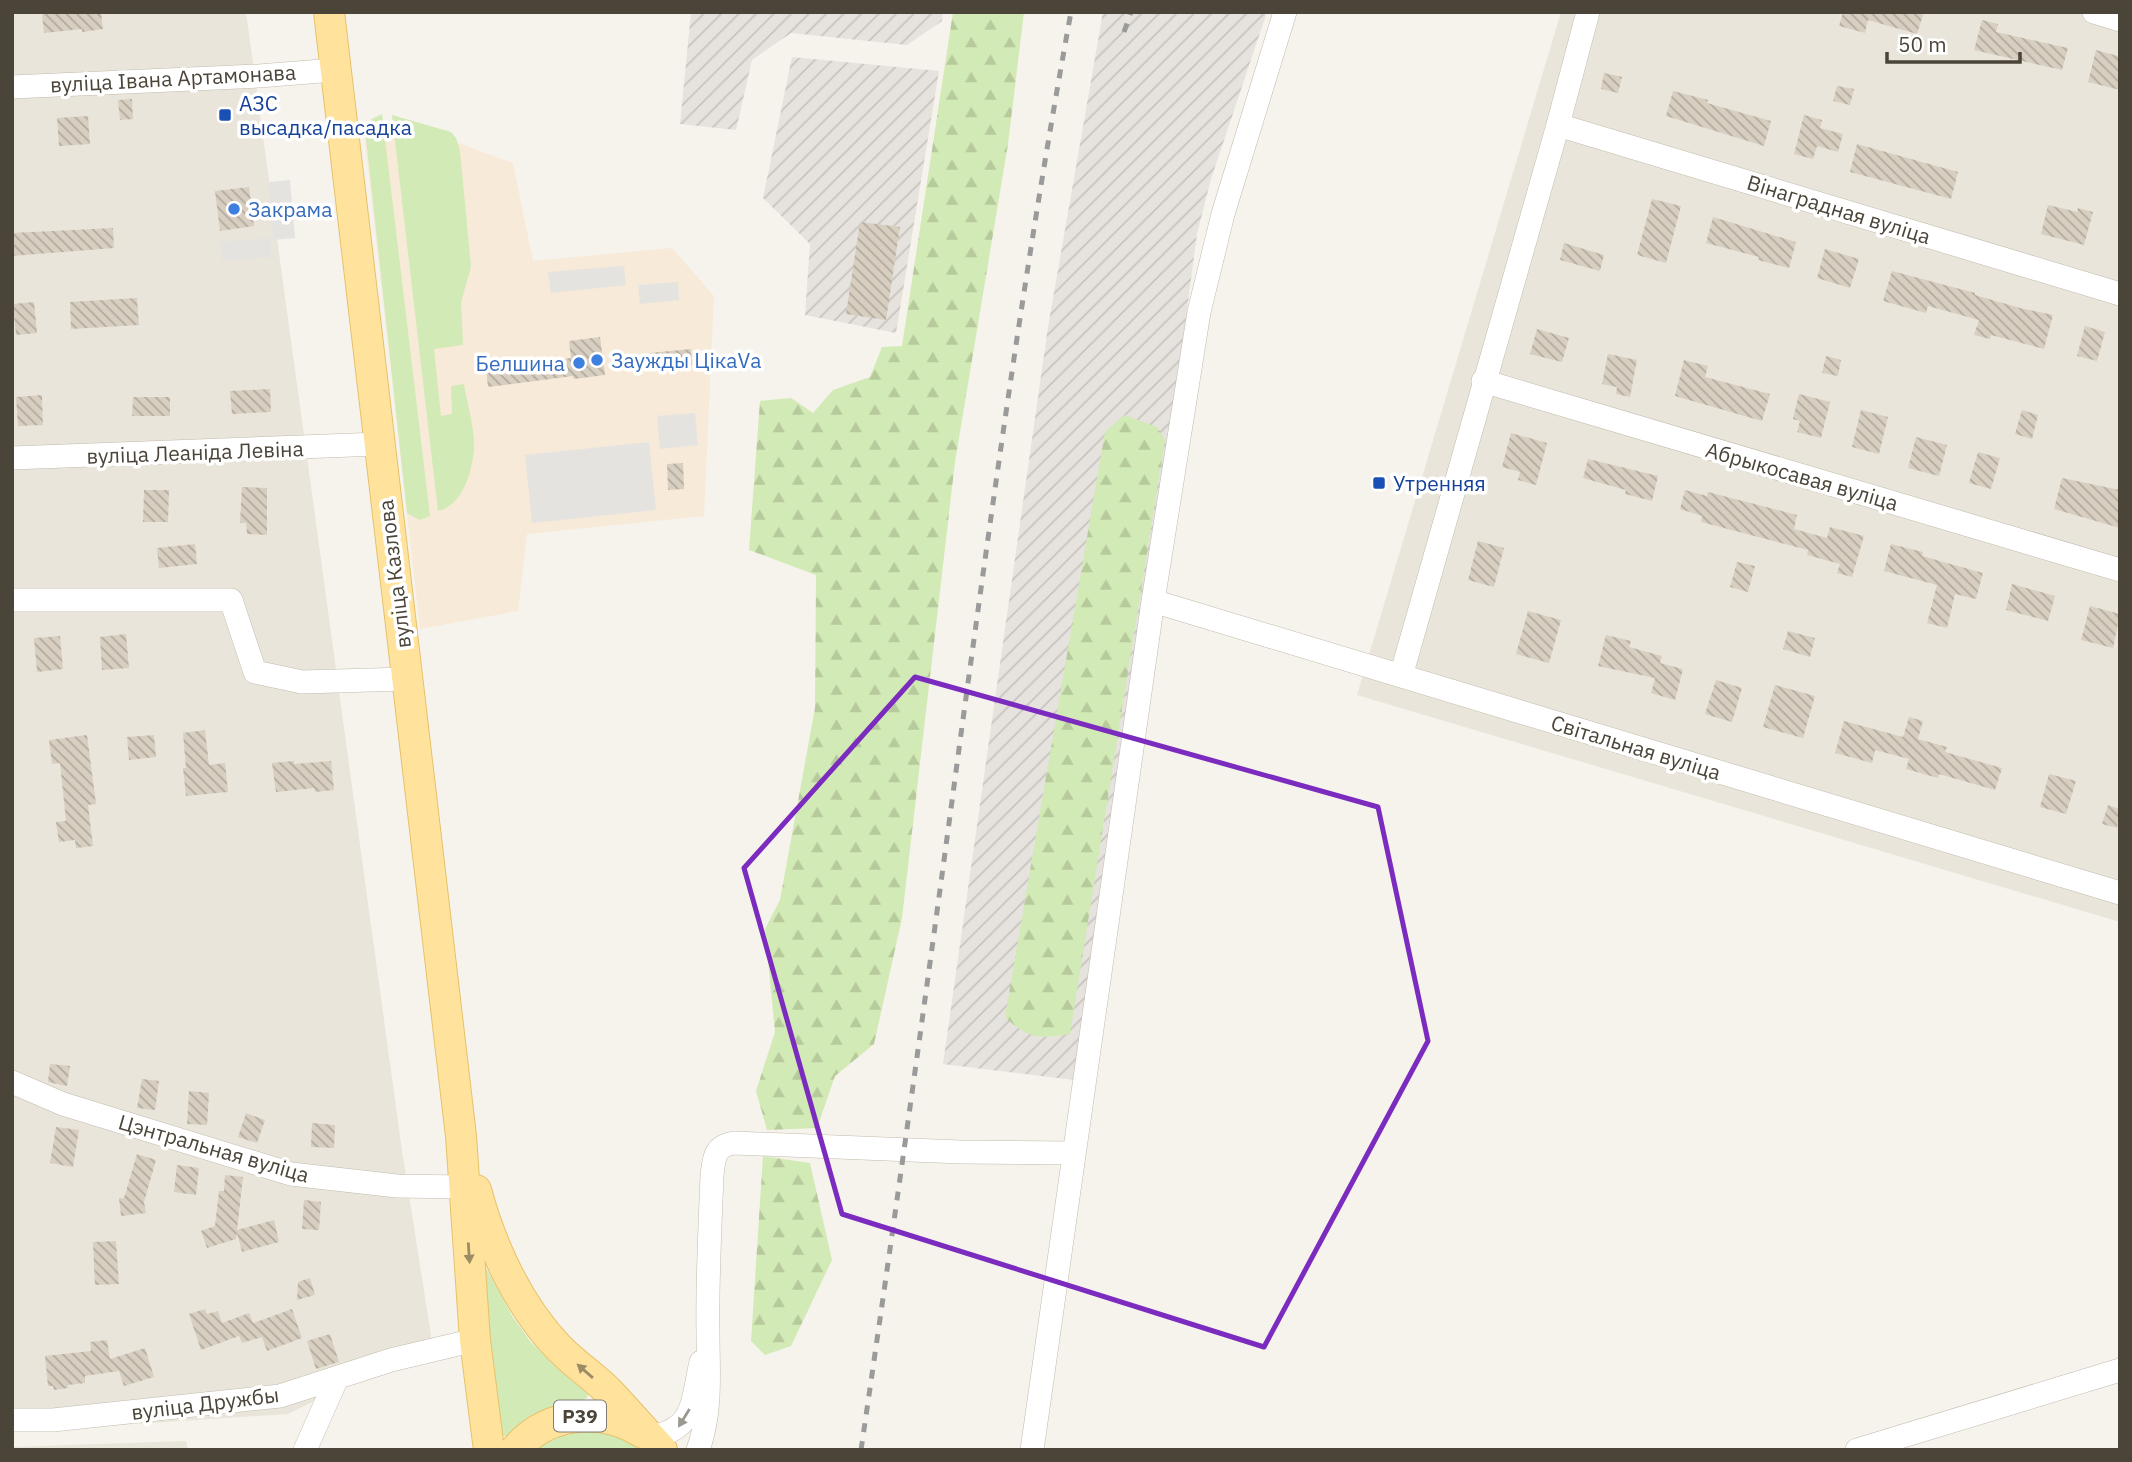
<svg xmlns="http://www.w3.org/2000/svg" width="2132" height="1462" viewBox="0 0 2132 1462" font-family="'IBM Plex Sans',sans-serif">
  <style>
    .residential { fill: #eae5da }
    .commercial { fill: #f7ead8 }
    .industrial { fill: url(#industrial-furrows) }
    .green { fill: #d2eab5 }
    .forest { fill: url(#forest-firs) }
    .parking { fill: #e5e3e0 }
    .building { fill: url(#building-back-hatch) }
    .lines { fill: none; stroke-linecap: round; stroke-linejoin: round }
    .minor-casing { stroke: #c2bbae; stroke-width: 24 }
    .major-casing { stroke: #e6c16a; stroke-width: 32 }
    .minor { stroke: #fff; stroke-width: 23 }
    .major { stroke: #ffe39c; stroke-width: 30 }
    .rail { stroke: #9a9a9a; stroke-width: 5; stroke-dasharray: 9 9; stroke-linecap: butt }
    .oneway { fill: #9c8c66 }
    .oneway2 { fill: #9c9892 }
    .marked { fill: none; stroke: #7b2cbf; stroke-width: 5; stroke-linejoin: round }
    .transit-dot { fill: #1a4fb4; stroke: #fff; stroke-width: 2.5 }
    .shop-dot { fill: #3f7fe0; stroke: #fff; stroke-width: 2.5 }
    .labels { text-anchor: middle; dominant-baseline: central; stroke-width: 7; stroke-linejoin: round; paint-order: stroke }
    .shield { fill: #fff; stroke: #817c74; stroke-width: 2 }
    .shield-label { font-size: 19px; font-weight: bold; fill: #4b4439 }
    .street-label { font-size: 21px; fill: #4b4439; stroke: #fff }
    .transit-label { font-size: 21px; fill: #164399; stroke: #fff; text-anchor: start }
    .shop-label { font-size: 21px; fill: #366cbe; stroke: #fff; text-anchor: start }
  </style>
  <defs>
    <pattern id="industrial-furrows" width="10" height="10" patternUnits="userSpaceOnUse" patternTransform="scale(1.75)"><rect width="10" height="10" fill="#e6e2dd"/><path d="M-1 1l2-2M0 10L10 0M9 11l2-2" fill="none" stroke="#c7c3be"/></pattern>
    <pattern id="forest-firs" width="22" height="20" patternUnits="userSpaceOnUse" patternTransform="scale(1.75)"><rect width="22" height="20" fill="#d2eab5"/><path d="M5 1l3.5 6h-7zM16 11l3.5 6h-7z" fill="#b6ca9c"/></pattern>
    <pattern id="building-back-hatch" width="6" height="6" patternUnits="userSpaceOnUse" patternTransform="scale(1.75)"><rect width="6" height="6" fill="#d8cfc1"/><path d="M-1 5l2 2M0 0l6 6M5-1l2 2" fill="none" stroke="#b1aa9e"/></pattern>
  </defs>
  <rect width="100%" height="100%" fill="#f6f3ec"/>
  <path class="residential" d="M12 12H246L401 1144 432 1342 288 1414 12 1432Z
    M1561 12H2120V922L1357 695Z
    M186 1441 188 1450H12V1447Z"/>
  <path class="commercial" d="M401 122 513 163 533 261 672 248 714 296 704 516 527 534 518 611 420 629 364 133Z"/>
  <path class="industrial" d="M691 12H943L942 21 907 45 791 33 752 60 736 130 680 124Z
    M1103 12H1267L1211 179 1197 234 1174 408 1074 1080 943 1064 1048 327Z
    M792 57 939 71 896 333 805 315 810 244 763 198Z"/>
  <path class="green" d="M382 114 430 516 420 520 407 513 365 129 370 120Z
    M392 115 451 132 456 138 460 151 471 267 461 302 463 345 434 349 441 416 452 414 451 386 464 384C467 404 475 428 474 449 472 472 463 505 438 511Z
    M483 1262 512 1316 530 1341 552 1364 588 1394 587 1398C580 1402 573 1401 565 1403 541 1410 525 1420 507 1437L501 1435 479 1263Z
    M600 1431 620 1437 641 1450H537C556 1435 576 1432 600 1431Z"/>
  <path class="forest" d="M953 12H1024L1008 144 955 462 902 918 874 1044 835 1076 817 1128 767 1130 756 1091 775 1032 765 929 780 900 815 708 816 575 749 550 760 401 791 398 813 413 833 390 870 377 882 347 902 346Z
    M1124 415 1157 427 1165 440 1070 1034C1040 1039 1028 1039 1005 1017L1105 432Z
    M763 1156 810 1163 832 1260 791 1346 765 1355 751 1341Z"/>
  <path class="parking" d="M290 180 295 238 273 240 268 182Z
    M270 238 271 257 222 261 220 242Z
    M624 266 626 285 551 293 548 272Z
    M678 282 679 300 640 304 638 285Z
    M695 413 698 445 660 449 657 416Z
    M649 442 656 510 532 523 525 455Z"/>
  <path class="building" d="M60 12H101L103 29 82 32V29L44 33 42 14Z
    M1843 12H1924L1917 34 1868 20 1865 33 1839 26Z
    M1982 20 1998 24 1996 32 2068 48 2062 70 1974 50Z
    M2096 50 2118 56 2120 90 2088 82Z
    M1604 73 1622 77 1618 93 1601 89Z
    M1837 86 1854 89 1850 105 1833 101Z
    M1673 91 1708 100 1707 103 1771 121 1764 146 1666 116Z
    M132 99 133 119 120 120 118 100Z
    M1804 115 1822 120 1820 128 1843 134 1838 152 1817 146 1813 159 1794 154Z
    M88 116 90 144 59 146 57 118Z
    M1857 144 1958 172 1951 199 1850 172Z
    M249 187 254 226 220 231 215 191Z
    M1652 199 1681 206 1666 263 1637 255Z
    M2048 205 2077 212 2078 208 2093 212 2084 245 2041 234Z
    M1713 217 1796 242 1789 268 1758 260 1759 257 1706 243Z
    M860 222 900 227 886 320 846 314Z
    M113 228 114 248 12 256V233Z
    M1564 243 1604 255 1600 271 1560 260Z
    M1825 249 1859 259 1850 288 1817 278Z
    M1892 271 1975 293V295L2020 308 2053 315 2044 349 1991 335 1990 339 1974 335 1979 320 1928 306 1926 313 1883 301Z
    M137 298 139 325 71 329 70 302Z
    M34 302 37 333 16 335 13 304Z
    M2085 326 2105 332 2097 361 2077 356Z
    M1537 329 1569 338 1562 362 1530 354Z
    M600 337 605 375 574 379 573 376 488 387 486 368 571 358 569 341Z
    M691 349 692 365 652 369 650 353Z
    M1608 354 1637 360 1630 397 1616 394 1617 387 1602 384Z
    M1826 356 1841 360 1838 376 1822 373Z
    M1684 360 1708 366 1705 377 1770 394 1762 421 1675 396Z
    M270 389 271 412 232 414 230 391Z
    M1799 394 1830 402 1821 438 1797 432 1800 421 1793 419Z
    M42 395 43 425 18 426 16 397Z
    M133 397H170V416H132Z
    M1861 410 1888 417 1879 454 1852 447Z
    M2022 410 2038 415 2032 439 2015 434Z
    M1511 433 1547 443 1536 485 1518 480 1520 472 1502 467Z
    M1916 437 1947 445 1939 476 1908 468Z
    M1978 452 2000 458 1991 489 1969 483Z
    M1588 459 1658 476 1652 501 1625 494 1626 490 1583 478Z
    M683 463 684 489 668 490 667 464Z
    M2062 478 2120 490V528L2054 509Z
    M242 487 267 488V535L247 534 246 523H240Z
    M144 490H169L168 522H143Z
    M1685 490 1707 496 1708 492 1797 515 1794 529 1827 538 1830 527 1864 536 1852 577 1837 573 1840 564 1807 555 1808 550 1701 522 1702 516 1680 509Z
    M1478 541 1504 548 1494 587 1468 580Z
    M195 544 197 564 159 568 157 548Z
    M1891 544 1923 552 1922 556 1983 573 1976 599 1955 594 1947 628 1927 623 1937 585 1884 571Z
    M1737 562 1755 566 1748 592 1730 587Z
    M2012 584 2055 596 2048 621 2006 610Z
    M2090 606 2120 614 2113 648 2081 640Z
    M1528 611 1561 620 1549 663 1516 654Z
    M1788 631 1815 638 1810 657 1783 649Z
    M126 634 129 668 102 670 100 637Z
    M1606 635 1631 641 1629 647 1662 656 1660 663 1683 669 1675 700 1651 693 1655 678 1598 666Z
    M60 636 63 669 37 672 34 638Z
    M1716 680 1742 688 1732 722 1705 714Z
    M1775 685 1815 696 1803 738 1763 727Z
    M1909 717 1923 721 1918 739 1947 747 1945 752 2002 768 1995 790 1939 774 1938 778 1906 769 1909 759 1875 750 1872 763 1835 753 1844 721 1903 737Z
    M205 730 209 765 225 763 228 792 186 796 183 768H186L183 733Z
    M87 735 96 804 88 805 93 846 76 848 75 840 59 842 56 822 66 821 60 763 52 764 49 740Z
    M154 735 156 757 129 760 127 737Z
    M294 761V764L331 761 334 790 315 792 314 788 276 792 272 763Z
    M2049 774 2076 781 2066 814 2040 807Z
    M2108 805 2120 809 2117 828 2102 824Z
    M50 1064 70 1066 67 1086 48 1082Z
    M142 1079 159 1081 155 1110 137 1108Z
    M189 1091 209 1093 207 1125 187 1124Z
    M246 1113 265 1120 257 1143 238 1137Z
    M312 1123 335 1125 334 1148 311 1147Z
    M56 1127 79 1130 73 1167 50 1163Z
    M137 1154 156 1160 144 1202 146 1213 121 1216 119 1198H124Z
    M177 1165 199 1168 196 1195 174 1192Z
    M225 1175 243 1177 237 1230 274 1220 279 1242 242 1252 237 1233 236 1239 207 1248 201 1231 215 1226 219 1191H224Z
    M304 1200 321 1202 319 1230 302 1229Z
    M116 1241 119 1284 95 1285 93 1242Z
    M310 1278 315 1295 297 1300 298 1282Z
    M205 1309 207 1314 218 1311 222 1323 249 1313 253 1323 292 1309 302 1338 267 1351 262 1337 242 1343 239 1336 201 1350 189 1314Z
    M330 1334 339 1362 316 1369 307 1341Z
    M107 1340 110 1359 145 1348 154 1377 124 1386 119 1371 85 1376V1383L68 1385V1388L54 1390 53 1386H48L45 1356 91 1351 90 1342Z"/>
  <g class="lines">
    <defs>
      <path id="minor" d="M2094 12 2120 20
        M12 87 259 76 334 70
        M1558 125 2120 294
        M1483 381 2120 570
        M12 458 379 444
        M12 600H231L255 672 302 682 406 679
        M1153 601 2120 893
        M1401 676 1558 125 1588 12
        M12 1082 63 1104 291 1174 397 1186 464 1187
        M12 1420H53L280 1396 391 1360 475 1340
        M650 1437C696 1430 692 1400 701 1362
        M305 1450 337 1378
        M698 1450C712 1410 708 1374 708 1333 707 1281 710 1228 712 1176 714 1158 714 1146 734 1143L961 1152 1073 1153
        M1032 1450 1153 601 1199 312 1223 214 1285 12
        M1857 1450 2120 1370"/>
      <path id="major" d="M329 12 461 1136 475 1340 489 1450
        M476 1190C491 1246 518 1305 558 1347 574 1364 595 1377 611 1394 628 1412 645 1432 662 1450
        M515 1450C547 1412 600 1407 641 1432"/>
    </defs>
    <use href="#minor" class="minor-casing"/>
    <use href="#major" class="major-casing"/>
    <use href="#minor" class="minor"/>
    <use href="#major" class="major"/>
    <path class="rail" d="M1124 32 1131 12
      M861 1450C896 1211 929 973 961 734 994 493 1027 252 1071 12"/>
  </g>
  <defs><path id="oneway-solid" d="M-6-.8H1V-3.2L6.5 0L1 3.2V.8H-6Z" transform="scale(1.75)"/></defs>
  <g class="oneway">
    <use href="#oneway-solid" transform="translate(469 1253) rotate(86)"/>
    <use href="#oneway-solid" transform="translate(585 1371) rotate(-139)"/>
  </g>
  <use class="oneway2" href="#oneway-solid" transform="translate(684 1418) rotate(122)"/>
  <path class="marked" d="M915 677 1378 807 1428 1041 1264 1347 842 1214 744 868Z"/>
  <g class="transit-dot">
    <rect x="218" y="108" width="14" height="14" rx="3.5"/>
    <rect x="1372" y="476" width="14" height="14" rx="3.5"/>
  </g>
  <g class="shop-dot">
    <circle cx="234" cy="209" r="7"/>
    <circle cx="597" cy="360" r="7"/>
    <circle cx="579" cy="363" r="7"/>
  </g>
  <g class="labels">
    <rect class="shield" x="554" y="1400.5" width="52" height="31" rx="5"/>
    <g class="shield-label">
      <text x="580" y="1416">Р39</text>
    </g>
    <g class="street-label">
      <text transform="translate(173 78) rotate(-3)">вуліца Івана Артамонава</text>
      <text transform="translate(1839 209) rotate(17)">Вінаградная вуліца</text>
      <text transform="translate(195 452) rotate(-2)">вуліца Леаніда Левіна</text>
      <text transform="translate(1802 476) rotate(16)">Абрыкосавая вуліца</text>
      <text transform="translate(394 574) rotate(-97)">вуліца Казлова</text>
      <text transform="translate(1636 747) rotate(17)">Світальная вуліца</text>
      <text transform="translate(214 1148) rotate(16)">Цэнтральная вуліца</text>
      <text transform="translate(205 1403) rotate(-7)">вуліца Дружбы</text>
    </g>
    <g class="transit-label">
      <text x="239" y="103">АЗС<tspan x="239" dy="24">высадка/пасадка</tspan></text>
      <text x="1393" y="483">Утренняя</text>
    </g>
    <g class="shop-label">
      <text x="248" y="209">Закрама</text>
      <text x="611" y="360">Заужды ЦікаVа</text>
      <text x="565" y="363" text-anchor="end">Белшина</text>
    </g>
  </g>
  <rect width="2132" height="1462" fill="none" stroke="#4b4439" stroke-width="28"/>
  <path d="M1887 52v10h133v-10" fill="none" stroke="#4b4439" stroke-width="3.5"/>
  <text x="1898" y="52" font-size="21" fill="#4b4439" stroke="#ffffff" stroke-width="5" paint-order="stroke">50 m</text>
</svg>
